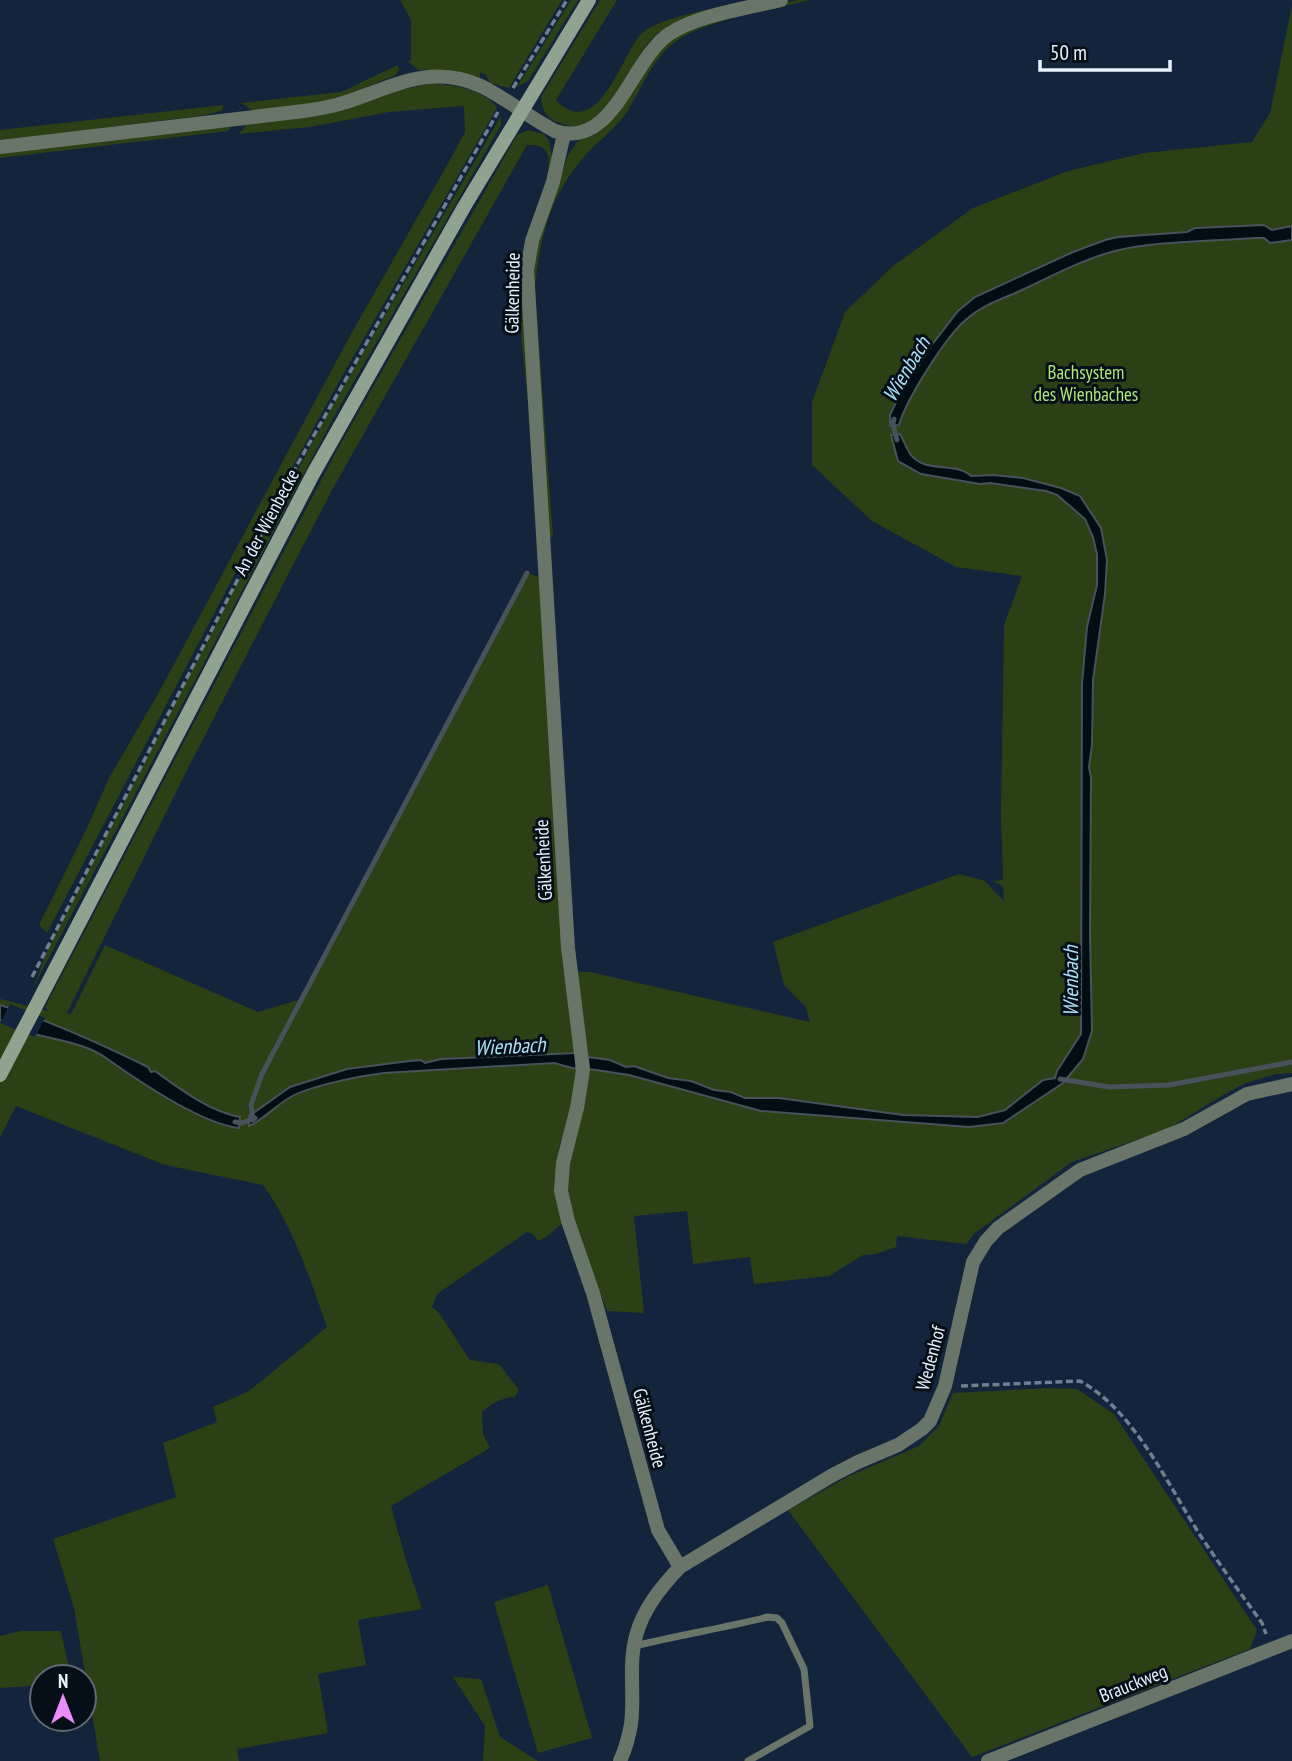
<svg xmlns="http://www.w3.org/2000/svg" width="1292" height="1761" viewBox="0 0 1292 1761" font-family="'PT Sans Narrow',sans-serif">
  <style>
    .green { fill: #2b4014 }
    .water { fill: #020e14; stroke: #47525a; stroke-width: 2 }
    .pier { fill: #12253c }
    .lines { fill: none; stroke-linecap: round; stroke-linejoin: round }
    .stream { stroke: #47525a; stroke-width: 5 }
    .path { stroke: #707f91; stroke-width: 3.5; stroke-dasharray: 7 3.5; stroke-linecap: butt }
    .lane { stroke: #697569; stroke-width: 7 }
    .street { stroke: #697569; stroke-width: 14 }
    .secondary { stroke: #90a390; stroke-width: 14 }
    .labels { text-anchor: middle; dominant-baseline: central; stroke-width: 6; stroke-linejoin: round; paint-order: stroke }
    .street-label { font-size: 19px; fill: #e7f1fd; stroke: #060e18 }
    .park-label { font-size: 19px; fill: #b0e876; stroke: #060e18 }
    .water-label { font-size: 21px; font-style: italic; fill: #ade1f8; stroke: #060e18 }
  </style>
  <rect width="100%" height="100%" fill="#12253c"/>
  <path class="green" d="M400 0H562L509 88 490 83 486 75 480 72V78L452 71 418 70 408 61 411 60V20Z
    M571 0H578L528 81 517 87Z
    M600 0H617L556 100C598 145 624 49 642 33 661 16 724 7 750 0 720 10 684 16 658 34 628 54 610 147 557 122 545 117 542 110 541 97Z
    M797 0H810C771 10 721 17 686 35 653 52 644 86 625 115 613 131 597 142 584 157 550 195 539 240 535 290L553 537H549L532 296 534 256 568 155 578 141 603 127 618 114 650 58 674 36 713 21Z
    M1292 5V1073L1276 1074 1246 1083 1223 1095 1168 1129 1072 1162 975 1233 966 1244 897 1236 896 1247 876 1254 863 1255 829 1276 754 1284 750 1257 693 1264 687 1211 634 1216 644 1313 607 1311 573 1219 568 1194 564 1140H561C553 1173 555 1191 563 1223L546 1237 538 1241 533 1234 527 1232 437 1294 432 1307 439 1313 470 1360 499 1364 519 1390 515 1397C501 1398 493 1403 482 1412L483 1434 490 1448 391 1506 405 1557 422 1609 358 1620 366 1665 318 1674 328 1733 237 1749 239 1761H100L74 1608 53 1539 176 1497 163 1443 217 1422 213 1407 249 1391 327 1327C310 1279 293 1226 263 1185L165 1165 16 1106 0 1137V999L49 1011 45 1007 337 450 517 135 528 130 544 134 549 141 553 161 528 237 529 415C525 359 512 293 526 239 531 217 553 178 548 156 545 145 536 145 527 145L332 490 188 768 67 1013 71 1014 105 945 258 1012 305 998 528 573 539 577 563 971 590 972 810 1022 806 1007 784 985 773 942 959 874 985 881 1004 901 1003 886 992 881 1003 880 1001 816 1004 625 1022 576 956 567 872 521 812 465V402L845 312 893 266 973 208 1068 171 1144 153 1252 142 1270 113Z
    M398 65 399 70 396 75 330 102 253 111 241 103 341 92Z
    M432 83C452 85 485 89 497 108L342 376 241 562 47 933 39 925 87 828 109 778 158 694 351 334 450 160 465 132 464 106 389 112 310 127 239 134 246 125Z
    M224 105 221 111 206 115 0 141V130Z
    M501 116V125L336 413 33 988 48 949 242 574 330 410Z
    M232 125 228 131 0 158V152Z
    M1050 1388 1077 1389 1114 1414 1257 1630 1250 1649 972 1757 788 1510 849 1476 919 1446 939 1426 953 1393Z
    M548 1585 592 1738 538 1753 494 1602Z
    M20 1631H61L71 1677H42V1685L0 1688V1636Z
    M453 1677 481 1679 500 1737 538 1761H483L485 1726Z"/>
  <path class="water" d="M1264 225 1272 230 1292 226V240L1270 243 1264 238H1256C1216 241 1174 241 1134 247 1094 253 1056 274 1020 291 1002 299 983 305 968 318 947 334 906 400 899 425L890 426V415L898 398 931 346 958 311 975 297 1073 252 1105 240 1118 237 1187 232 1195 228Z
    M900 434C904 441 907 450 911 455 926 474 955 461 971 476L993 475 1023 478 1061 488 1080 496 1101 528 1107 560 1105 594 1093 680 1092 745 1089 767 1091 778 1090 935 1092 1031 1083 1059 1063 1083 1003 1123 969 1127 761 1111 629 1075 589 1069 588 1057 610 1060 626 1067 634 1066 668 1078 691 1081 714 1090 731 1092 745 1098H779L903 1115 978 1117 1005 1110 1043 1080 1055 1078 1057 1071 1081 1034 1082 684 1087 627 1097 585V554L1093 537 1085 519 1057 495 1046 491 990 483 980 484 921 474 898 461 891 435Z
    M0 1005C51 1021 99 1043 148 1067L151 1072 155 1071C180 1089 210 1112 240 1117L239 1128C202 1124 137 1080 106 1058 85 1043 59 1041 35 1034 23 1030 12 1024 0 1020Z
    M577 1053 576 1069 554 1063 384 1073C360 1076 308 1086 289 1098 274 1107 264 1119 249 1126V1116L290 1087 347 1069 409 1061 421 1060 425 1063 441 1059Z"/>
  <path class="pier" d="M10 1004 45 1018 35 1037 0 1023Z"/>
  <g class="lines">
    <path class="stream" d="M894 419 893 424 897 440
      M1060 1079 1109 1087 1169 1085 1292 1062
      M253 1120 251 1105 262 1074 527 573
      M235 1122 242 1123 255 1118"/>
    <path class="path" d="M513 88 567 0
      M32 977 297 465 498 112
      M961 1386 1080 1381C1134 1410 1168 1485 1200 1535 1220 1565 1241 1594 1262 1623L1266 1634"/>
    <path class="lane" d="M635 1646C679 1635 724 1628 768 1617L777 1618 782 1623 804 1669 810 1726 748 1761"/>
    <path class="street" d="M564 134 553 182 532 241 527 270 568 948 583 1070 577 1108 563 1163 561 1191 568 1221 593 1293 658 1530 680 1567
      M0 147 304 111C318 109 332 107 346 102 393 87 430 63 481 86 507 99 529 117 555 131 614 150 630 61 669 34 697 15 748 8 781 0
      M620 1761C625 1750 629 1736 631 1724 635 1695 628 1665 636 1636 643 1609 661 1587 680 1567L831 1476 858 1462 898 1445 922 1429 930 1421 945 1386 973 1262 986 1241 998 1228 1080 1170 1184 1129 1247 1094 1292 1084
      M988 1761 1292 1641"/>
    <path class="secondary" d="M0 1075 313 474 464 207 589 0"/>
  </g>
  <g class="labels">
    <g class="street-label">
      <text transform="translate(512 293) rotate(-89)">Gälkenheide</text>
      <text transform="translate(266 522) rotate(-62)">An der Wienbecke</text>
      <text transform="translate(543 860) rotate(-93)">Gälkenheide</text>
      <text transform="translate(930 1358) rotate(-75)">Wedenhof</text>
      <text transform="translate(650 1428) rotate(75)">Gälkenheide</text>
      <text transform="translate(1133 1683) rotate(-22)">Brauckweg</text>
    </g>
    <g class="park-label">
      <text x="1086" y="372">Bachsystem<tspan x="1086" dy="22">des Wienbaches</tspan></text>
    </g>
    <g class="water-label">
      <text transform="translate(906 369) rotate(-59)">Wienbach</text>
      <text transform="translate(1070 981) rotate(-90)">Wienbach</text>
      <text transform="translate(510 1046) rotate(-3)">Wienbach</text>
    </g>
  </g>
  <g transform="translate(63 1698)"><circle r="33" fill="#060e18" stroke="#606974" stroke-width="2"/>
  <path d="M0-5L12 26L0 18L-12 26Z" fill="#ec8cfb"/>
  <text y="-10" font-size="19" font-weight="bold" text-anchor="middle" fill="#e7f1fd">N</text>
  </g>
  <path d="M1040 60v10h130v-10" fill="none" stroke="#e7f1fd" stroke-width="3.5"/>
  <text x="1050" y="60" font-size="21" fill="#e7f1fd" stroke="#060e18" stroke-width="5" paint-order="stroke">50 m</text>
</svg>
